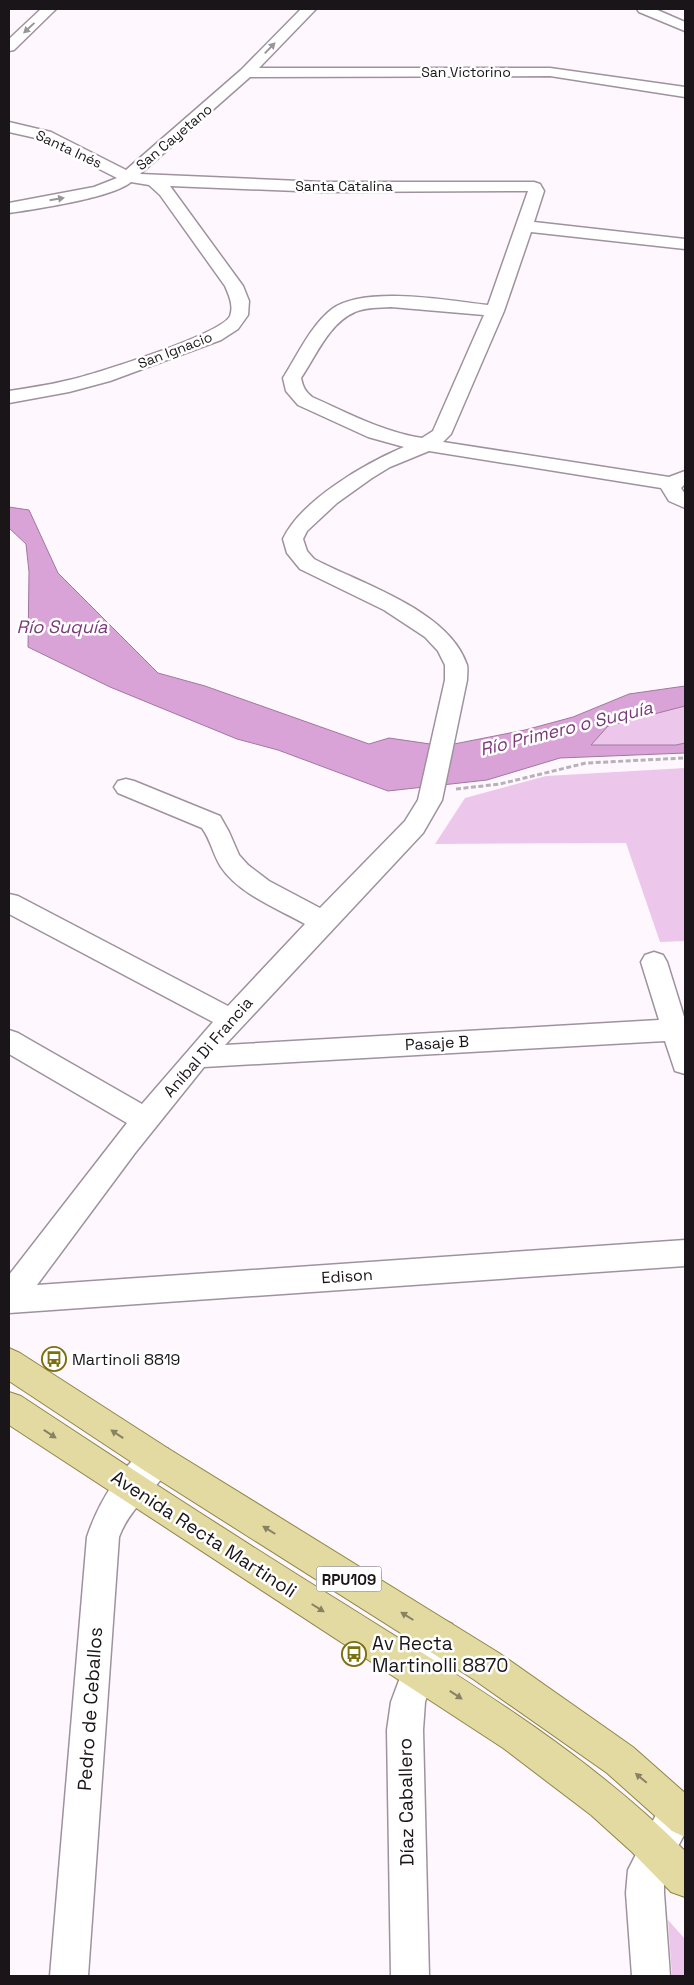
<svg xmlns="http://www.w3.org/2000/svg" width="694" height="1985" viewBox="0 0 694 1985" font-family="'Space Grotesk',sans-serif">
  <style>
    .green { fill: #edc7eb }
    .water { fill: #daa3d7; stroke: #a0789e }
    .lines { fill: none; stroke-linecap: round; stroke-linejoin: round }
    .street-casing { stroke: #9f929e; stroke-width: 3 }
    .primary-casing { stroke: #908548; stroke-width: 2 }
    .path { stroke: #b8b1b7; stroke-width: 3; stroke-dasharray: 5 2.5; stroke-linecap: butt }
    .street { fill: #fff; fill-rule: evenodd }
    .primary { fill: #e2daa0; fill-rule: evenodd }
    .oneway { fill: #989698 }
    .oneway2 { fill: #888163 }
    .labels { text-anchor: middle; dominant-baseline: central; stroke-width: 5; stroke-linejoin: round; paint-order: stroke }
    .far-street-label { font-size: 14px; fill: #1a1519; stroke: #fff }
    .shield { fill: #fff; stroke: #5f5b5e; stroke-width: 1 }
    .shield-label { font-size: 15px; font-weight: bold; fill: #1a1519 }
    .street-label { font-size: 16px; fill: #1a1519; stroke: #fff }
    .poi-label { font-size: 16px; fill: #1a1519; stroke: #fff; text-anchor: start }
    .water-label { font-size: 18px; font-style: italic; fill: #7a3979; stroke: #fff }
    .near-street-label { font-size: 19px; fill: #1a1519; stroke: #fff }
    .near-poi-label { font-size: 19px; fill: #1a1519; stroke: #fff; text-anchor: start }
  </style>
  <rect width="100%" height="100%" fill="#fff7fe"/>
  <path class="green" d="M683 706H685V743L676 745H590L608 726Z
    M685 768V941L660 942 626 843 435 844 465 798 546 776Z
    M668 1920 685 1939V1976H672Z"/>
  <path class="water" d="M9 507 29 510 58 573 158 673 205 686 369 744 389 738 444 746 525 730 573 717 629 694 685 686V706L608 726 591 745H676L685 743V753L560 758 487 780 388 791 278 750 237 739 110 687 28 647 29 572 26 544 9 528Z"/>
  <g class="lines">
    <defs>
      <path id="street" d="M41 9H56L14 50 9 51V39Z
        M301 9H316L259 68H550L685 87V97L550 76 250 77 140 174 322 182H534L540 184 544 191 534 222 685 239V249L531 232 504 311 451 434 443 442 669 477 685 471V484L681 488 685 494V508L669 501 661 488 429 451 390 467 372 478 337 503 307 531 303 539 307 551 314 559C361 584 449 610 467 665 468 669 467 675 467 680L442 800 423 833 225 1045 659 1020 641 962 645 955 654 952 663 955 667 962 685 1020V1074L675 1071 665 1041 204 1067 135 1153 37 1285 685 1240V1266L9 1313V1275L127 1123 9 1054V1030L18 1033 142 1104 213 1022 9 914V894L18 896 228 1006 305 924C278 909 239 894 221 867 213 855 211 840 202 828L118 793 114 787 118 781 126 779 134 781 220 816 229 832 239 855 248 865 269 881 320 908 405 821 418 800 445 680V665L438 651 425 637 384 610 300 569 287 553 283 539C301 500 366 463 404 447L368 437 298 405 286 391 283 378C297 356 311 325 332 309 366 285 449 301 488 305L528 191 322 192 170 186 243 286 249 301 248 315 238 329 221 340 110 381 69 392 9 403V391C29 388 49 385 69 380 93 375 222 334 230 316 234 306 229 295 225 286L160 195 149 185 131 182C112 198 35 209 9 213V203L94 187 117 178 40 139 9 132V122L51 132 126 170 241 70ZM391 307 484 315 433 431 422 438C383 432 348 413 312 397 305 391 303 387 301 378 316 356 329 323 355 312 366 307 379 308 391 307Z
        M637 9H655L685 22V31L639 12Z
        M157 1445 168 1449 173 1460C161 1488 131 1504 119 1537L88 1976H50L87 1537C98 1504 123 1458 157 1445Z
        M440 1619 452 1624 457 1636 433 1680 425 1702 423 1730 429 1976H391L387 1730 391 1702 407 1659 428 1624Z
        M678 1792 685 1795V1833L664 1873V1893L670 1976H632L626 1893 628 1870 665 1797Z"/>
      <path id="primary" d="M9 1348 20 1353 169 1449 499 1653 633 1747 685 1793V1837L672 1831 607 1773 473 1679 145 1471 9 1381Z
        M9 1392 21 1396C127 1466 233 1535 341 1602 462 1678 584 1750 685 1851V1897L671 1892 632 1852 591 1815 503 1748 9 1425Z"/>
    </defs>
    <use href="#street" class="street-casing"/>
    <use href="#primary" class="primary-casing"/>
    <path class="path" d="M456 789 500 784 586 763 685 758"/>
    <use href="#street" class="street"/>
    <use href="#primary" class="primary"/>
  </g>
  <defs><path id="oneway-solid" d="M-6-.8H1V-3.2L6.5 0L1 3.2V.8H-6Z" transform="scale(1.25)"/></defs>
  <g class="oneway">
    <use href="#oneway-solid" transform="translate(29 28) rotate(137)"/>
    <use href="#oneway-solid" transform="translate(270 48) rotate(-46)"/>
    <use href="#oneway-solid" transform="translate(57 199) rotate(-9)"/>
  </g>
  <g class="oneway2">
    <use href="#oneway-solid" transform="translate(50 1434) rotate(33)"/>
    <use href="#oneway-solid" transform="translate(117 1434) rotate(-147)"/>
    <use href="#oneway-solid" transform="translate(269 1530) rotate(-148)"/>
    <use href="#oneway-solid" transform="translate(318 1608) rotate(32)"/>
    <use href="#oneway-solid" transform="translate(407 1616) rotate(-148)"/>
    <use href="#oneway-solid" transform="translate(456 1695) rotate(33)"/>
    <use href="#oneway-solid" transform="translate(641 1778) rotate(-140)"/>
  </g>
  <defs>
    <symbol id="bus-ring" viewBox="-11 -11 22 22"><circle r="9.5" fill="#fff" stroke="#7c6f0e" stroke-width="1.5"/><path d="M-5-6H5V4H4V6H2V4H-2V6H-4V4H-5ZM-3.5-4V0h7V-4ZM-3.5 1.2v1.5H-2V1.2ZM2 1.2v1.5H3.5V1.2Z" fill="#7c6f0e"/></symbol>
  </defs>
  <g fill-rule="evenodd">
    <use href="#bus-ring" x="40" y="1345" width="28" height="28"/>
    <use href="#bus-ring" x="340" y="1640" width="28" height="28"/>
  </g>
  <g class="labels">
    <g class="far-street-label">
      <text x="466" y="72">San Victorino</text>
      <text transform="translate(174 137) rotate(-40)">San Cayetano</text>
      <text transform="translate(69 149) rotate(25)">Santa Inés</text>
      <text x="344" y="186">Santa Catalina</text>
      <text transform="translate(175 350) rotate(-21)">San Ignacio</text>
    </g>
    <rect class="shield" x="316.5" y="1566.5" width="65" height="25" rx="4"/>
    <g class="shield-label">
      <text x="349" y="1579">RPU109</text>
    </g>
    <g class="street-label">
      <text transform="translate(437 1043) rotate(-3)">Pasaje B</text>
      <text transform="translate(208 1047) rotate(-49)">Aníbal Di Francia</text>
      <text transform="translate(347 1276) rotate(-4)">Edison</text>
    </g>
    <g class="poi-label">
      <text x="72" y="1359">Martinoli 8819</text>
    </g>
    <g class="water-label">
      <text x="62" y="626">Río Suquía</text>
      <text transform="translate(566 728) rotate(-14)">Río Primero o Suquía</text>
    </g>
    <g class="near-street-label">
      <text transform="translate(204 1534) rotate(33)">Avenida Recta Martinoli</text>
      <text transform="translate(90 1709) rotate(-86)">Pedro de Ceballos</text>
      <text transform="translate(406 1802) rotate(-91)">Díaz Caballero</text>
    </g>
    <g class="near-poi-label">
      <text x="372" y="1643">Av Recta<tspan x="372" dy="22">Martinolli 8870</tspan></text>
    </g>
  </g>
  <rect width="694" height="1985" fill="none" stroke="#1a1519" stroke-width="20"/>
</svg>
